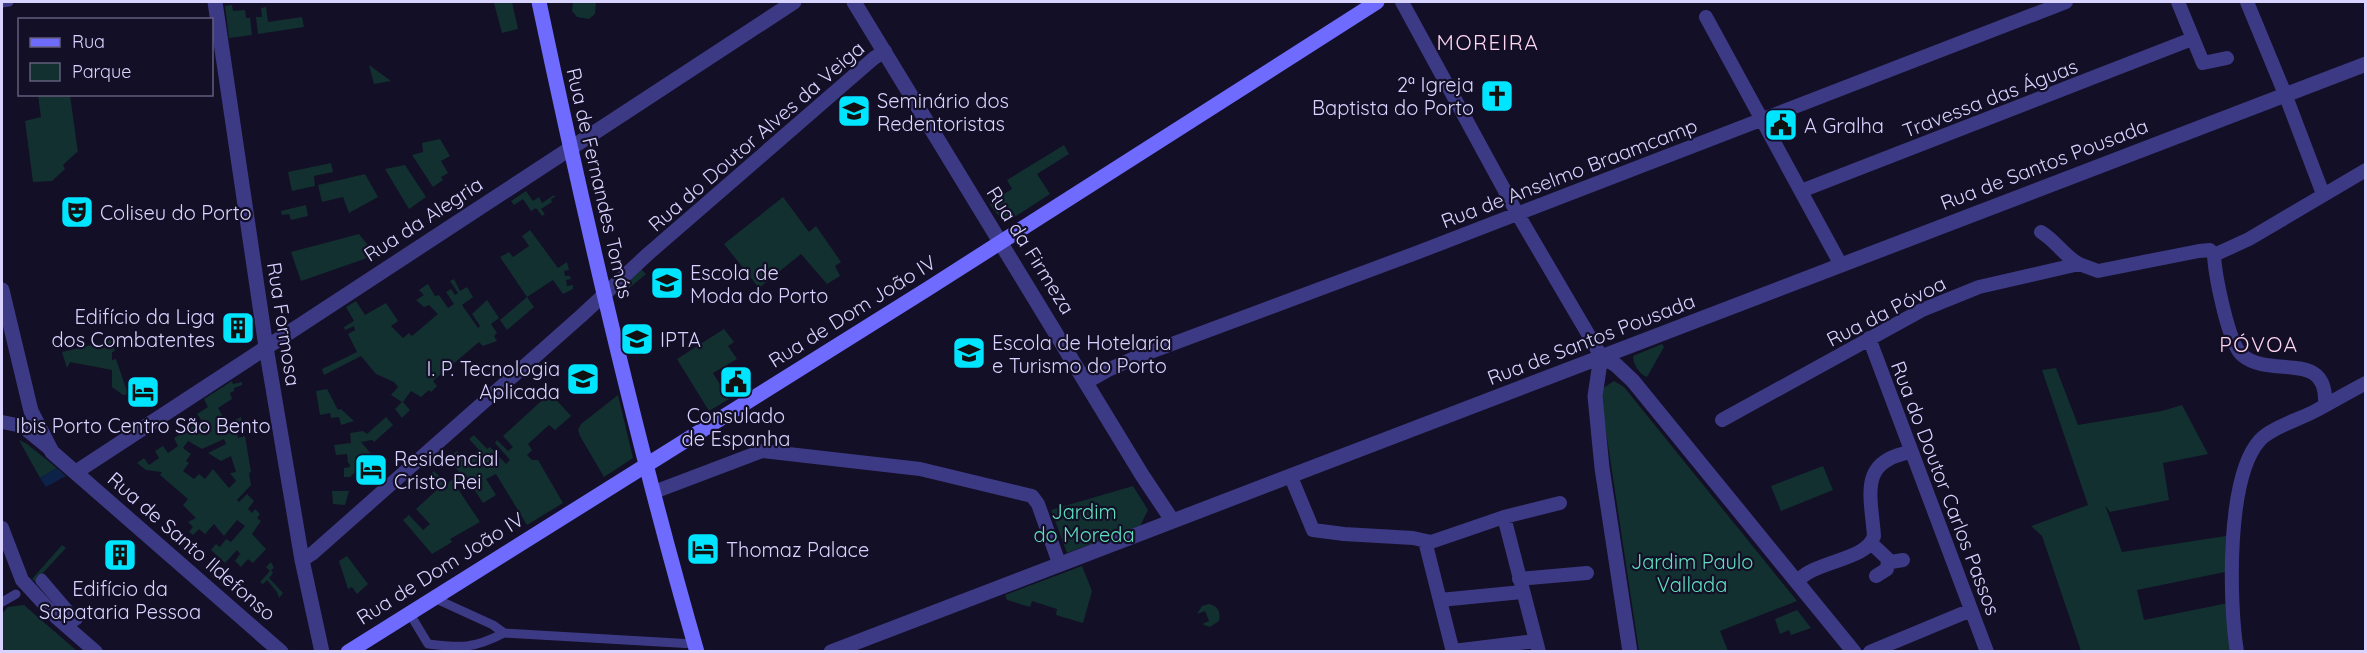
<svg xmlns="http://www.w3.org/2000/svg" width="2367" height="653" viewBox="0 0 2367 653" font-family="Quicksand,sans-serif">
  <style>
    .green { fill: #12302f; fill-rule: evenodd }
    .water { fill: #0c2248 }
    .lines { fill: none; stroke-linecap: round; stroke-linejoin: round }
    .pedestrian { stroke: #3d3a85; stroke-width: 9 }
    .minor { stroke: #3d3a85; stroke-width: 14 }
    .tertiary { stroke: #3d3a85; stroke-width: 15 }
    .secondary { stroke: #6f6bff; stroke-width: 15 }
    .labels { text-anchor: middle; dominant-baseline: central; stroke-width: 4.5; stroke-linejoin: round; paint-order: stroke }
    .poi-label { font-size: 20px; fill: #d9d4ff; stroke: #130f26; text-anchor: start }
    .street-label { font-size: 20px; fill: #d9d4ff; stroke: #130f26 }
    .park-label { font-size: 20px; fill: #5fe0c0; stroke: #130f26 }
    .neighbourhood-label { font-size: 21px; letter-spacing: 1.5px; fill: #ffd6f0; stroke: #130f26 }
  </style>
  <rect width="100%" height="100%" fill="#130f26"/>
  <path class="green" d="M502 2H512L518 29 502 33 494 3Z
    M573 2H596L595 14 589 19 577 17 572 11Z
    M232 5 233 11 245 10 246 18H250L252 35 229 38 225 6Z
    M266 7 268 22 302 17 304 27 258 34 256 17H262L261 8Z
    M369 65 391 81 374 84Z
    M38 95H70L78 153 77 152 63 165 65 169 52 181 33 182 25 121 41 117Z
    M440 139 450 156 441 161 448 173 441 177 443 180 433 187 412 155 423 152 422 143Z
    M1064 145 1069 154 1037 174 1050 194 1013 218C1000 221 996 213 989 203L1012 189 1007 180Z
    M331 163 333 172 314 176 315 186 292 191 288 172Z
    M405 165 426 197 409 209 385 169Z
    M365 174 378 197 349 213 343 197 322 202 318 185Z
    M526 191 533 201 539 197 542 203 554 195 555 197 551 199 552 202 541 209 545 214 542 216 536 208 531 211 523 199 514 205 511 201Z
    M783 197 809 232 816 226 841 262 835 266 840 276 827 284 801 254 759 288 724 244Z
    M306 205 308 216 291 220 289 214 282 215 281 211Z
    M530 230 558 268 567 262 569 270 564 271 565 276H570L571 279 566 280 567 286 573 285V289L563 294 553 280 527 297 534 307 507 330 500 320 527 297 500 257 509 252 513 257 529 246 522 236Z
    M359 234 376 255 301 281 291 252Z
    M641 269 646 274 622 294 618 289Z
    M454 279 460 291 467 287 473 297 462 305 478 328 480 326 472 314 487 300 499 318 491 324 497 333 494 336 497 341 483 346 479 342 433 381 437 386 431 392 429 390 421 397 411 391 403 402 410 410 402 418 395 409 402 402 391 395 398 387 394 382 376 374 361 356 324 375 322 369 357 352 348 334 355 330 354 326 345 330 344 327 354 321 346 307 356 301 365 315 386 303 398 321 391 326 403 338 409 333 412 336 438 314 429 305 424 307 416 300 424 295 419 290 428 284 435 296 439 295 448 308 454 304 446 292 451 289 455 295 458 293 450 281Z
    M724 329 734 342 728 346 737 359 713 373 729 399 709 411 677 359Z
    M112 340 115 351 112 352V360L116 359 128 394 123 395 112 387V370L70 362 67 368 62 352Z
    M1662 344 1664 347 1647 377C1640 375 1633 364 1633 356Z
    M2056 368 2078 425 2162 411 2182 405 2208 454 2163 463 2169 500 2110 512 2105 505 2122 552 2226 536 2225 572 2137 590 2144 620 2228 603 2232 651H2081L2042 536 2031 526 2088 505 2042 370Z
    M232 381 233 384 242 382V385L234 388V391L230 393 232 399 218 408 227 424 241 417 243 426 236 429 238 438 245 436 251 472 249 473 251 485 237 500 239 502 247 494 254 501 248 509 252 513 255 509 260 514 257 518 261 521 252 534 266 549 253 563 248 559 241 567 235 561 240 554 237 550 225 563 211 550 216 544 220 547 226 539 231 542 245 526 237 520 224 536 214 524 205 534 199 529 193 535 189 532 193 527 188 522 196 518 183 505 188 499 160 475 162 472 146 470 137 463 144 458 149 465 159 458 155 451 163 446 168 453 178 446 174 438 202 421 197 414 208 407 204 399ZM224 439 226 444 208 453 221 461 231 456 236 472 230 473 236 481 229 488 213 469 205 479 199 474 194 479 183 471 189 463 186 461 191 454 183 448 188 441 202 449Z
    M1614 381 1624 387 1797 601 1720 631 1728 651H1639L1601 398 1603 388Z
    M327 389 338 410 341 409 354 421 341 425 339 417 331 418 330 413 320 415 316 391Z
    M550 393 571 416 555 430 549 425 528 444 532 450 527 455 532 460H538L563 503 527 525 496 474 486 479 496 495 483 503 466 477 456 486 480 522 450 539 452 542 432 554 403 520 409 515 423 530 430 524 416 509 440 487 430 475 434 471 447 484 460 473 448 459 457 451 467 461 479 450 469 439 474 435 487 449 490 447 506 464 510 460 495 443 497 440 508 451 513 447 503 436Z
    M618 395 633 458 604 477 580 436 578 430 581 424Z
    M386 417 393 425 374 442 372 440 361 442 373 456 350 477H344V468L350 467V464L348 463 347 454 336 455 334 445 351 443 350 433 363 431 367 434Z
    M19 440 27 444 57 468 40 478Z
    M1823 466 1833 490 1781 511 1771 486Z
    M1133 486 1148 510 1140 526 1067 553 1051 510Z
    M332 491H349L345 505 333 504Z
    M62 545 66 548 40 576 37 583 32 579Z
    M347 556 368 584 357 594 352 587 348 589 339 561Z
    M271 562 274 568 271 570 273 573 269 578 283 593 279 598 277 592 267 580 263 584 260 582 270 571 266 567Z
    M1082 566 1092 591 1083 623 1056 615 1057 609 1032 601 1030 607 1007 600 1005 595Z
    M1209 604C1218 606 1221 612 1219 621L1210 627 1202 624 1209 621 1205 611 1197 614 1202 606Z
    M24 605 77 651H2V614L8 607Z
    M1797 610 1811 628 1791 635 1789 630 1780 634 1775 619Z"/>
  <path class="water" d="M57 468 66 476 46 487 40 478Z"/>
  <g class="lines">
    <path class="pedestrian" d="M2 3 9 2
      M42 578 78 620 75 622 40 581Z
      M434 598 493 625 504 633 694 644
      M2 602 16 594
      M410 614 428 644C461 648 473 649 504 633"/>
    <path class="minor" d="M1402 2 1517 213 1601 356
      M2178 2 2203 63 2227 58
      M2247 2 2285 94 2323 194
      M1706 17 1841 265
      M1801 191 2192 39
      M2041 232C2056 241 2064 256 2079 264
      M2214 255C2215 274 2228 343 2242 355 2271 380 2328 348 2325 404
      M2214 255 2249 239 2366 170
      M1869 338 1987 652
      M1087 382 1110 369 1137 357 1416 253 2066 2
      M1722 420 1922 310 1979 287 2079 264 2098 271 2199 251 2210 250 2214 255
      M2 422 22 426 49 448
      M1291 477 1313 530 1344 534 1413 538 1431 542 1504 517 1560 503
      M654 492 762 451 920 469 1032 496 1038 504 1059 563
      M1504 517 1539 652
      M2 528 22 580 57 618 96 652
      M1425 541 1453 652
      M1871 543 1891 562 1903 560
      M302 560 313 553 581 316 648 254 874 58 885 51
      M1876 576 1887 569 1888 560
      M1519 579 1587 573
      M1797 582C1814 560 1867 561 1874 536 1871 495 1858 461 1911 452
      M1440 600 1522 592
      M1453 651 1535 641
      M1870 652 1971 610
      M2237 652C2229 603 2226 477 2260 440 2272 427 2301 419 2317 410 2333 401 2349 392 2366 383"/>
    <path class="tertiary" d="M215 2 266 347 302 560 322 652
      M854 2 1142 475 1172 520
      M2 290 31 411 52 452 281 652
      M1601 356 1616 365 1633 381 1854 652
      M1601 356 1595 396 1602 468 1630 652
      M76 472 794 2
      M831 652 2366 64"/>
    <path class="secondary" d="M539 2C585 220 635 437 697 652
      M348 652 929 288 1377 2"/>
  </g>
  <defs>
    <symbol id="church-square" viewBox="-11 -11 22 22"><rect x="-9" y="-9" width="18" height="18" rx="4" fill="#00e5ff" stroke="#130f26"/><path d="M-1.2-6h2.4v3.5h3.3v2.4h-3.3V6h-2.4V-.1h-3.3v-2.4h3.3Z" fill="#111"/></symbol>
    <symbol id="school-square" viewBox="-11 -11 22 22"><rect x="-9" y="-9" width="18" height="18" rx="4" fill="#00e5ff" stroke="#130f26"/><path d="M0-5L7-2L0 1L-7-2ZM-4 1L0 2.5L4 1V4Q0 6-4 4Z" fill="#111"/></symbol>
    <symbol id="civic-square" viewBox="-11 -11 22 22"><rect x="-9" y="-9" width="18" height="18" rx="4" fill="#00e5ff" stroke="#130f26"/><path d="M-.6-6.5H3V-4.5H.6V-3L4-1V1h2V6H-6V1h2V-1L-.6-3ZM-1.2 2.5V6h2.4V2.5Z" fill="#111"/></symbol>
    <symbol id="theatre-square" viewBox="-11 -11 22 22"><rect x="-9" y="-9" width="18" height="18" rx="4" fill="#00e5ff" stroke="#130f26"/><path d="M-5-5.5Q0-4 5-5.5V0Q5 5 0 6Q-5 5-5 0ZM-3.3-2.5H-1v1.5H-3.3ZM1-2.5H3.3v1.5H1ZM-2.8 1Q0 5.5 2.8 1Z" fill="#111"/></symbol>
    <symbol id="building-square" viewBox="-11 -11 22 22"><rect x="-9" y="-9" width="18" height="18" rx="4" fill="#00e5ff" stroke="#130f26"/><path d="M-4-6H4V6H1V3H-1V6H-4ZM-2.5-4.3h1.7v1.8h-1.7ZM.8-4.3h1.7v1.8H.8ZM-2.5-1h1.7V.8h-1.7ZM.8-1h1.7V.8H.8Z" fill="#111"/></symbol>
    <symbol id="university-square" viewBox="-11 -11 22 22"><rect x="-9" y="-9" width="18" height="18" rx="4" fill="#00e5ff" stroke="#130f26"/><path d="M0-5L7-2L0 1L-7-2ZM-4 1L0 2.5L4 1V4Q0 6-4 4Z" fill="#111"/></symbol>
    <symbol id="hotel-square" viewBox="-11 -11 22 22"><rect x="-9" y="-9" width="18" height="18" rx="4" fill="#00e5ff" stroke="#130f26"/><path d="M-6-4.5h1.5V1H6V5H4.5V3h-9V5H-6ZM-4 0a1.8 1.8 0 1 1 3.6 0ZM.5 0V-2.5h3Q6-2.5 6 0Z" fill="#111"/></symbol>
  </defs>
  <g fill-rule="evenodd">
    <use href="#church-square" x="1478" y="77" width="38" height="38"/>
    <use href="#school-square" x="835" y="92" width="38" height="38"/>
    <use href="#civic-square" x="1762" y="106" width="38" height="38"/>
    <use href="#theatre-square" x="58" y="193" width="38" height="38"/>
    <use href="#school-square" x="648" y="264" width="38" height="38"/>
    <use href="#building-square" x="219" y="309" width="38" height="38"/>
    <use href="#university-square" x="618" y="320" width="38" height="38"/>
    <use href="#school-square" x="950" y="334" width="38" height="38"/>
    <use href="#university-square" x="564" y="360" width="38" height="38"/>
    <use href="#civic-square" x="717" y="363" width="38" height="38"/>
    <use href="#hotel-square" x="124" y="373" width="38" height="38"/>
    <use href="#hotel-square" x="352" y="451" width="38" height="38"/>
    <use href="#hotel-square" x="684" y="530" width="38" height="38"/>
    <use href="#building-square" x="101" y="536" width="38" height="38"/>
  </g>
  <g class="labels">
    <g class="poi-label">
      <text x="1474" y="84" text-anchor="end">2ª Igreja<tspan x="1474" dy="23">Baptista do Porto</tspan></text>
      <text x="877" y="100">Seminário dos<tspan x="877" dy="23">Redentoristas</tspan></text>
      <text x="1804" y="125">A Gralha</text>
      <text x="100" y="212">Coliseu do Porto</text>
      <text x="690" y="272">Escola de<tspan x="690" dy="23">Moda do Porto</tspan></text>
      <text x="215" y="316" text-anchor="end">Edifício da Liga<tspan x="215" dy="23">dos Combatentes</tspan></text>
      <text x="660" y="339">IPTA</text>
      <text x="992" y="342">Escola de Hotelaria<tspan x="992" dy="23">e Turismo do Porto</tspan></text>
      <text x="560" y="368" text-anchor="end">I. P. Tecnologia<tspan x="560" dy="23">Aplicada</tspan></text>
      <text x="736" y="415" text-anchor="middle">Consulado<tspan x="736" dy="23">de Espanha</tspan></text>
      <text x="143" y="425" text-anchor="middle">Ibis Porto Centro São Bento</text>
      <text x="394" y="458">Residencial<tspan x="394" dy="23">Cristo Rei</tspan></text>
      <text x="726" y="549">Thomaz Palace</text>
      <text x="120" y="588" text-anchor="middle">Edifício da<tspan x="120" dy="23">Sapataria Pessoa</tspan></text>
    </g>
    <g class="street-label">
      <text transform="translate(1990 98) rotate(-21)">Travessa das Águas</text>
      <text transform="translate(756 136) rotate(-41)">Rua do Doutor Alves da Veiga</text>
      <text transform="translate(2044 164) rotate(-21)">Rua de Santos Pousada</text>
      <text transform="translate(1569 173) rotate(-21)">Rua de Anselmo Braamcamp</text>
      <text transform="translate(600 183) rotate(77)">Rua de Fernandes Tomás</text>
      <text transform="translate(423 219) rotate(-33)">Rua da Alegria</text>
      <text transform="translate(1031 250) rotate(58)">Rua da Firmeza</text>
      <text transform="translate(852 311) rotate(-32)">Rua de Dom João IV</text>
      <text transform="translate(1886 311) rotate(-27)">Rua da Póvoa</text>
      <text transform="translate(284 324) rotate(81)">Rua Formosa</text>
      <text transform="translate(1591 339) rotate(-21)">Rua de Santos Pousada</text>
      <text transform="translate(1946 488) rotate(69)">Rua do Doutor Carlos Passos</text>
      <text transform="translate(192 546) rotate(41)">Rua de Santo Ildefonso</text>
      <text transform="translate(440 568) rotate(-32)">Rua de Dom João IV</text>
    </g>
    <g class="park-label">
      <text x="1084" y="511">Jardim<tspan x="1084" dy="23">do Moreda</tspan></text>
      <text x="1692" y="561">Jardim Paulo<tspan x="1692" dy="23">Vallada</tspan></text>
    </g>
    <g class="neighbourhood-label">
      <text x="1488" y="42">MOREIRA</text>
      <text x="2259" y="344">PÓVOA</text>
    </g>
  </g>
  <rect width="2367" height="653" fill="none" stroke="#d9d4ff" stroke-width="6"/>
  <rect x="18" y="18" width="195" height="78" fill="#130f26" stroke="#625e7d" stroke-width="1.5"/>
  <rect x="30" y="38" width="30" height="9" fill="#6f6bff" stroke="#625e7d" stroke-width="1.5"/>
  <text x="72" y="48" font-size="18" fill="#d9d4ff">Rua</text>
  <rect x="30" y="63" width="30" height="18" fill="#12302f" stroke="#625e7d" stroke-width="1.5"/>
  <text x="72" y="78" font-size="18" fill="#d9d4ff">Parque</text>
</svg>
